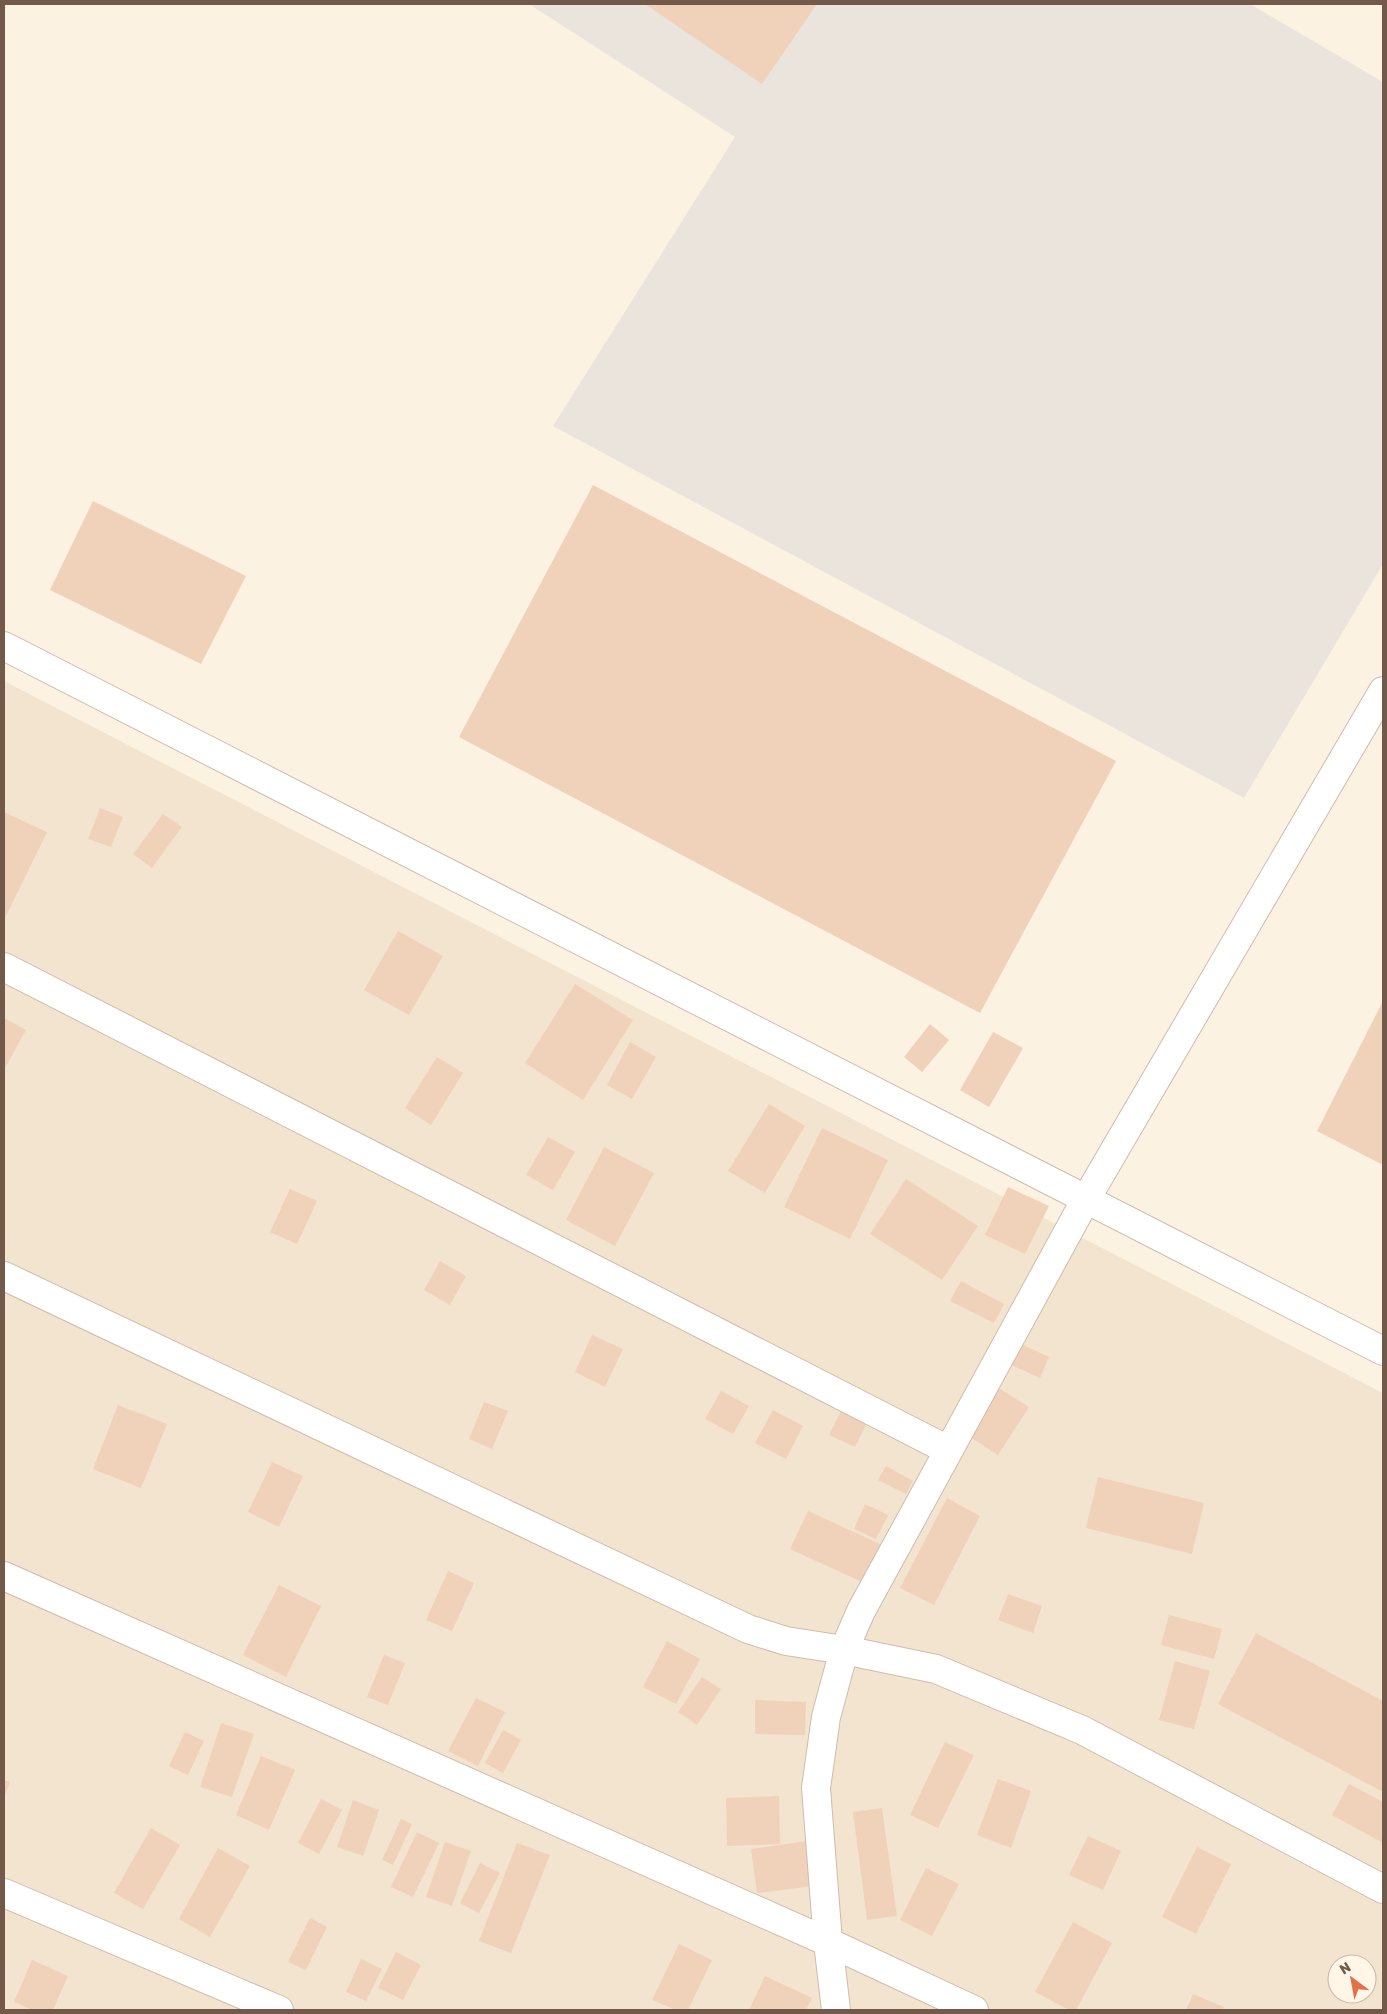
<svg xmlns="http://www.w3.org/2000/svg" width="1387" height="2014" viewBox="0 0 1387 2014" font-family="Rubik,sans-serif">
  <style>
    .residential { fill: #f3e4d0; fill-rule: evenodd }
    .industrial { fill: #eae4dd }
    .building { fill: #f0d1ba }
    .lines { fill: none; stroke-linecap: round; stroke-linejoin: round }
    .minor-casing { stroke: #cebcac; stroke-width: 30 }
    .minor { stroke: #fff; stroke-width: 28 }
  </style>
  <rect width="100%" height="100%" fill="#fbf2e2"/>
  <path class="residential" d="M4 681 1383 1393V2010H4ZM1337 1964H1367V1994H1337Z"/>
  <path class="industrial" d="M529 4H1250L1383 82V564L1244 798 553 426 735 137Z"/>
  <path class="building" d="M645 4H817L762 84Z
    M593 485 1116 761 980 1013 459 737Z
    M93 501 246 576 201 664 50 590Z
    M100 808 123 817 111 847 88 839Z
    M4 812 47 832 4 920Z
    M163 814 182 827 152 868 133 854Z
    M398 931 443 956 409 1015 364 990Z
    M575 984 633 1020 583 1100 525 1063Z
    M1383 1001V1165L1317 1131Z
    M4 1018 26 1030 4 1070Z
    M930 1024 949 1040 922 1072 904 1057Z
    M993 1032 1023 1048 989 1107 960 1090Z
    M630 1042 656 1057 632 1099 607 1085Z
    M437 1057 463 1073 431 1125 405 1108Z
    M769 1104 805 1126 765 1193 728 1171Z
    M822 1128 888 1160 850 1239 784 1207Z
    M548 1137 575 1152 553 1190 526 1175Z
    M604 1147 654 1173 615 1246 566 1220Z
    M906 1179 978 1226 942 1280 870 1234Z
    M1008 1187 1049 1206 1025 1254 985 1235Z
    M290 1189 317 1201 297 1244 270 1232Z
    M440 1261 466 1276 450 1305 424 1290Z
    M961 1281 1004 1304 994 1323 950 1301Z
    M592 1335 623 1349 605 1387 575 1372Z
    M1019 1343 1049 1357 1040 1378 1009 1364Z
    M997 1387 1029 1407 998 1455 967 1435Z
    M721 1391 749 1406 733 1434 705 1419Z
    M484 1402 508 1411 492 1449 469 1439Z
    M118 1405 167 1424 141 1488 93 1469Z
    M843 1407 869 1419 855 1447 829 1435Z
    M773 1410 803 1426 786 1459 755 1443Z
    M272 1462 303 1476 279 1527 248 1512Z
    M886 1466 913 1481 906 1494 878 1480Z
    M1098 1477 1204 1503 1192 1554 1086 1528Z
    M947 1498 980 1516 934 1605 900 1588Z
    M865 1504 888 1515 876 1539 854 1529Z
    M808 1511 880 1544 862 1582 790 1549Z
    M448 1571 474 1583 452 1631 426 1620Z
    M279 1585 321 1606 286 1677 243 1655Z
    M1008 1594 1042 1606 1033 1633 998 1620Z
    M1169 1615 1222 1629 1214 1659 1161 1645Z
    M1256 1633 1383 1701V1792L1218 1704Z
    M667 1641 700 1659 676 1704 643 1687Z
    M384 1655 405 1663 388 1705 367 1697Z
    M1175 1661 1210 1671 1194 1729 1159 1720Z
    M702 1677 721 1689 697 1725 678 1712Z
    M476 1698 505 1712 478 1766 448 1751Z
    M755 1700 806 1702 805 1735 755 1734Z
    M221 1723 254 1734 232 1797 200 1787Z
    M503 1730 521 1740 503 1773 485 1763Z
    M185 1732 204 1741 188 1775 169 1766Z
    M945 1742 974 1755 938 1828 910 1815Z
    M261 1756 295 1770 269 1830 236 1815Z
    M998 1779 1031 1791 1011 1848 977 1835Z
    M4 1780 10 1782 4 1797Z
    M1349 1784 1383 1802V1843L1332 1815Z
    M779 1796 780 1844 727 1846 726 1798Z
    M321 1799 342 1810 319 1854 298 1843Z
    M353 1800 379 1810 363 1856 337 1847Z
    M882 1808 897 1916 867 1920 853 1812Z
    M401 1819 412 1824 393 1865 382 1860Z
    M151 1828 180 1845 143 1909 114 1893Z
    M417 1832 439 1843 413 1897 391 1887Z
    M1088 1836 1121 1851 1103 1890 1069 1875Z
    M807 1841 813 1886 757 1893 751 1849Z
    M445 1842 471 1851 452 1906 426 1897Z
    M517 1843 550 1855 511 1953 479 1941Z
    M1197 1847 1231 1864 1196 1934 1162 1917Z
    M218 1848 250 1866 210 1937 179 1919Z
    M480 1863 500 1873 479 1913 460 1903Z
    M926 1868 959 1884 932 1936 900 1920Z
    M310 1918 327 1927 306 1970 288 1962Z
    M1073 1922 1112 1943 1076 2010H1069L1035 1992Z
    M679 1944 712 1960 688 2010H676L652 2000Z
    M396 1952 421 1965 403 2000 378 1988Z
    M361 1959 382 1969 366 2001 346 1992Z
    M32 1960 68 1976 53 2010H33L14 2002Z
    M765 1976 812 1998 806 2010H749Z
    M1193 1994 1224 2007 1222 2010H1186Z"/>
  <g class="lines">
    <defs>
      <path id="minor" d="M4 646 1383 1351
        M4 967 948 1450
        M4 1276 748 1629 786 1641 844 1650 936 1669 1082 1730 1383 1889
        M4 1576 828 1942 974 2010
        M4 1893 279 2010
        M836 2010 828 1942 816 1788 826 1717 844 1650 861 1611 1086 1199 1383 691"/>
    </defs>
    <use href="#minor" class="minor-casing"/>
    <use href="#minor" class="minor"/>
  </g>
  <rect width="1387" height="2014" fill="none" stroke="#725949" stroke-width="10"/>
  <g transform="translate(1352 1979) rotate(328)"><circle r="24" fill="#fff6e7" stroke="#c7b7a8"/>
  <path d="M0-4L9 19L0 12L-9 19Z" fill="#e2704a"/>
  <text y="-8" font-size="14" font-weight="bold" text-anchor="middle" fill="#725949">N</text>
  </g>
</svg>
